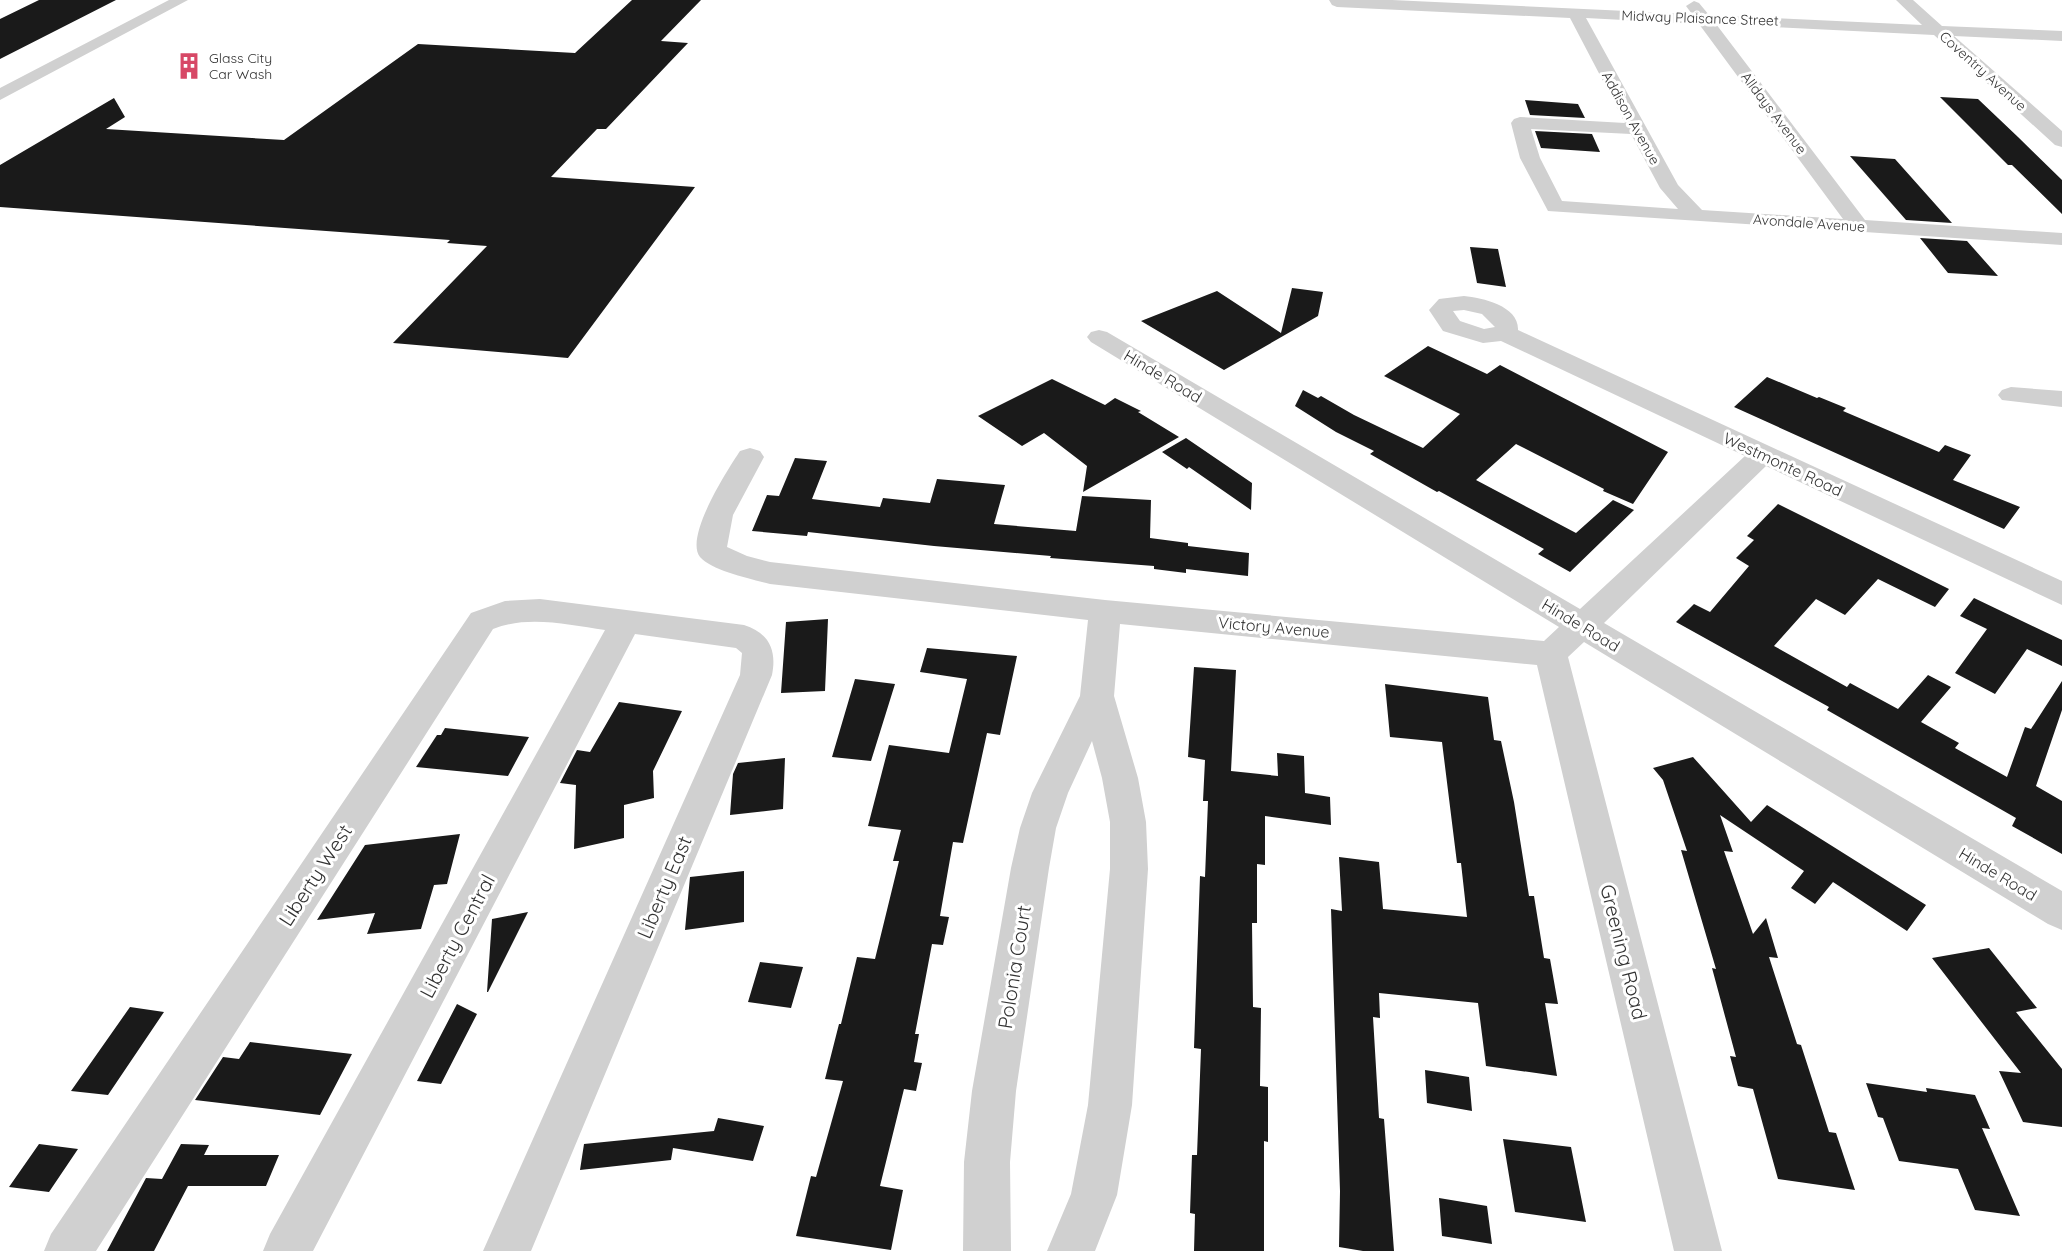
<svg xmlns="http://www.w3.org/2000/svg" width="2062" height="1251" viewBox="0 0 2062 1251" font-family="Quicksand,sans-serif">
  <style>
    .building { fill: #1a1a1a }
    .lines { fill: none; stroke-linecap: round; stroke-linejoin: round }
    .minor { fill: #d0d0d0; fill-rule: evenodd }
    .labels { text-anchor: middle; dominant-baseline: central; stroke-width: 6; stroke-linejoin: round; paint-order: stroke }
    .far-street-label { font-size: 14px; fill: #333; stroke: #fff }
    .far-poi-label { font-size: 14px; fill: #333; stroke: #fff; text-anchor: start }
    .street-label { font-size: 16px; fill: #333; stroke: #fff }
    .near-street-label { font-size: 20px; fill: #333; stroke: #fff }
  </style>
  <rect width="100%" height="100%" fill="#fff"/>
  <path class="building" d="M39 0H116L0 59V19Z
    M632 0H701L661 41 688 43 606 129H597L551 177 695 187 568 358 393 343 487 246 447 243 450 240 0 207V165L114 98 125 117 106 129 284 140 418 44 575 53Z
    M1940 97 1978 99 2018 137 2062 180V214L2012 165H2008Z
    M1525 100 1578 104 1585 118 1530 115Z
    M1535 131 1592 134 1600 152 1541 148Z
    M1850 156 1895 159 1952 223 1906 220Z
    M1920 238 1967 241 1998 276 1948 273Z
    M1470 247 1498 249 1506 287 1477 283Z
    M1292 288 1323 292 1318 316 1224 370 1141 321 1217 291 1281 333Z
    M1428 346 1487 374 1500 365 1668 452 1633 504 1603 491 1604 489 1516 444 1476 480 1576 533 1613 500 1634 510 1570 572 1538 554 1544 549 1439 491 1437 492 1370 454 1374 451 1336 432 1295 406 1303 390 1318 398 1321 396 1354 415 1423 448 1460 414 1384 376Z
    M1767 377 1817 398 1819 397 1846 408 1843 411 1939 452 1945 445 1971 455 1953 480 2020 507 2004 529 1734 407Z
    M1052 379 1105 405 1115 398 1141 411 1138 412 1179 437 1083 492 1087 466 1044 433 1022 446 978 416Z
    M1186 438 1252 483 1251 510 1189 467 1187 469 1162 452Z
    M795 458 827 461 812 499 820 500 880 507 883 498 930 503 937 479 1005 485 994 524 1076 531 1082 496 1151 500 1150 538 1188 543V546L1249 553 1248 576 1186 569V573L1154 569V566L1050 558 1051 556 934 546 808 532 807 536 752 531 767 495 779 496Z
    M1778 504 1949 589 1935 607 1878 579 1845 615 1816 599 1774 646 1847 687 1850 683 1898 709 1928 675 1951 687 1921 722 1959 743 1955 748 2007 777 2025 727 2031 729 2062 681V710L2036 786 2062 801V854L2012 826 2016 818 1827 710 1829 707 1676 622 1694 604 1710 612 1749 566 1736 558 1754 540 1747 536Z
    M1974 598 2062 640V666L2027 649 1995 694 1955 673 1987 629 1960 616Z
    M828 619 825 691 781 693 786 622Z
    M927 648 1017 656 1000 735 987 733 963 843 953 842 940 916 949 917 943 945 932 944 915 1034H919L914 1062 922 1063 916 1091 904 1089 880 1186 903 1190 891 1250 796 1236 811 1176 816 1177 843 1081 825 1079 839 1024H841L857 957 875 959 899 861H893L901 830 868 826 889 745 949 753 967 679 920 672Z
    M1194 667 1236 670 1231 771 1278 776 1277 753 1304 756 1305 793 1330 797 1331 825 1265 816V865L1257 864V923H1252L1253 1007 1261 1008 1260 1086 1268 1087V1142L1264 1141V1251H1194L1195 1214 1190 1213 1192 1155H1197L1201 1049 1194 1048 1200 876 1205 877 1208 801H1203L1205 760 1188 757Z
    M855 679 895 684 871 761 832 757Z
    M1385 684 1488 697 1494 740 1501 741 1514 802 1529 896H1534L1544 958 1550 959 1558 1004 1545 1003 1557 1076 1486 1066 1478 1003 1379 993 1380 1018 1373 1017 1379 1118 1384 1119 1394 1251H1363L1339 1247 1340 1191 1331 909 1342 911 1339 857 1379 862 1383 909 1467 917 1461 863H1457L1442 742 1390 737Z
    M619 702 682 711 653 771 654 798 624 805V838L574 849 576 785 560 783 577 750 590 752Z
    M445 728 529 737 508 776 416 767 437 735H441Z
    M1693 757 1751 822 1767 805 1926 905 1907 931 1833 882 1815 904 1791 888 1804 871 1720 815 1733 852 1724 851 1753 934 1766 918 1778 958 1769 957 1797 1044 1801 1045 1829 1132 1836 1133 1855 1190 1778 1179 1753 1089 1738 1086 1730 1056 1736 1057 1712 968 1716 969 1681 850 1687 851 1663 780 1653 768Z
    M785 758 783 809 730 815 733 774 738 763Z
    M460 834 447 884 434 885 421 929 367 934 375 913 317 920 365 845Z
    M744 871V922L685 930 690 877Z
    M528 912 488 992H487L492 919Z
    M1989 948 2037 1008 2016 1012 2062 1069V1127L2023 1122 1999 1071 2021 1073 1932 958Z
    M760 962 803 967 791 1008 748 1002Z
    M457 1004 477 1014 441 1084 417 1081Z
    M130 1007 164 1012 108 1095 71 1091Z
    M250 1042 352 1054 320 1115 195 1100 223 1057 239 1059Z
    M1425 1070 1469 1077 1472 1111 1427 1103Z
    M1866 1083 1927 1092 1926 1088 1975 1095 1990 1129 1982 1128 2020 1216 1975 1210 1958 1169 1899 1161 1883 1118 1878 1117Z
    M718 1118 764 1126 753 1161 673 1148 671 1160 580 1170 584 1144 714 1131Z
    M1503 1139 1571 1147 1586 1222 1515 1212Z
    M39 1144 78 1149 49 1192 9 1187Z
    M181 1144 209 1145 204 1155H279L266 1186H188L154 1251H107L146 1178 162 1179Z
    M1439 1198 1487 1206 1492 1244 1442 1236Z"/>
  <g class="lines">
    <path class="minor" d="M169 0H188L0 100V88Z
      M1329 0H1392L1692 14 1686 6 1694 1 1699 3 1709 15 1922 25 1896 0H1913L1942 26 2062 31V41L1954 36 2062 131V147L2055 145 1934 35 1716 24 1865 220 2062 233V245L1548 211 1520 158 1511 123 1514 119 1520 117 1625 123 1570 18 1337 7 1332 5ZM1586 18 1699 24 1843 219 1702 210 1678 185ZM1531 129 1631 134 1660 188 1678 209 1562 201 1540 158Z
      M1464 296C1483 298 1519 306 1518 330L2062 581V605L1766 466 1604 623 2062 891V930L2048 924 1584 642 1568 657 1722 1251H1674L1537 665 1120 624 1114 696 1138 778 1146 822 1148 869 1132 1105 1117 1195 1095 1251H1047L1071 1194 1088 1105 1110 869V822L1102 778 1092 741 1068 793 1056 828 1049 868 1016 1091 1010 1162 1011 1251H963L964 1162 972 1091 1011 868 1020 828 1032 793 1080 696 1088 620 770 584C752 579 712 571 700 557 684 537 728 469 740 451L750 448 760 451 764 457 733 515 727 547 747 556 770 562 1105 600 1544 641 1559 627 1091 342 1087 337 1091 332 1099 330 1107 332 1580 609 1745 456 1501 341 1483 343 1443 331 1429 310 1439 299ZM1464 310 1482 314 1495 327 1484 329 1460 321 1453 311Z
      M2011 387 2062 391V407L2002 400 1998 395 2002 390Z
      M540 599 744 625C769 633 777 650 772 675L531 1251H483L740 675 742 653 736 648 635 634 313 1251H263L270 1234 605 630C568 625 529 615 493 629L96 1251H44L51 1234 471 613 505 601Z"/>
  </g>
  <defs>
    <symbol id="building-bare" viewBox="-9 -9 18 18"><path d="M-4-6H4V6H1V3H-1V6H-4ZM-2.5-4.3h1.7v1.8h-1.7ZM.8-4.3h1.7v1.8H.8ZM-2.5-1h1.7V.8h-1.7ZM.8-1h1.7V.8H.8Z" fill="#d74866" stroke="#fff" stroke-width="2.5" paint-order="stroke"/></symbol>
  </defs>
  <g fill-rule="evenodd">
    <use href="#building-bare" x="170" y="47" width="38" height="38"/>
  </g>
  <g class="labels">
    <g class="far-street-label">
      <text transform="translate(1700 18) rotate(2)">Midway Plaisance Street</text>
      <text transform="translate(1983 71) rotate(42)">Coventry Avenue</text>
      <text transform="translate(1774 113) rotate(53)">Alldays Avenue</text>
      <text transform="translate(1631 118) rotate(61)">Addison Avenue</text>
      <text transform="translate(1809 223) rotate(4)">Avondale Avenue</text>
    </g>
    <g class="far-poi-label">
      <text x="209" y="58">Glass City<tspan x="209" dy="16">Car Wash</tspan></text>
    </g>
    <g class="street-label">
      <text transform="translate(1163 376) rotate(31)">Hinde Road</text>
      <text transform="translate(1783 464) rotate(25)">Westmonte Road</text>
      <text transform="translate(1581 625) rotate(31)">Hinde Road</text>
      <text transform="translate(1274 627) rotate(5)">Victory Avenue</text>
      <text transform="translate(1998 874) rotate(31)">Hinde Road</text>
    </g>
    <g class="near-street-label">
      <text transform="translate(315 875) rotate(-57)">Liberty West</text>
      <text transform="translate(664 887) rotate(-67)">Liberty East</text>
      <text transform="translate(457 936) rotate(-62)">Liberty Central</text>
      <text transform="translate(1624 952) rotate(76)">Greening Road</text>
      <text transform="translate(1014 967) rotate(-81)">Polonia Court</text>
    </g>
  </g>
</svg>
